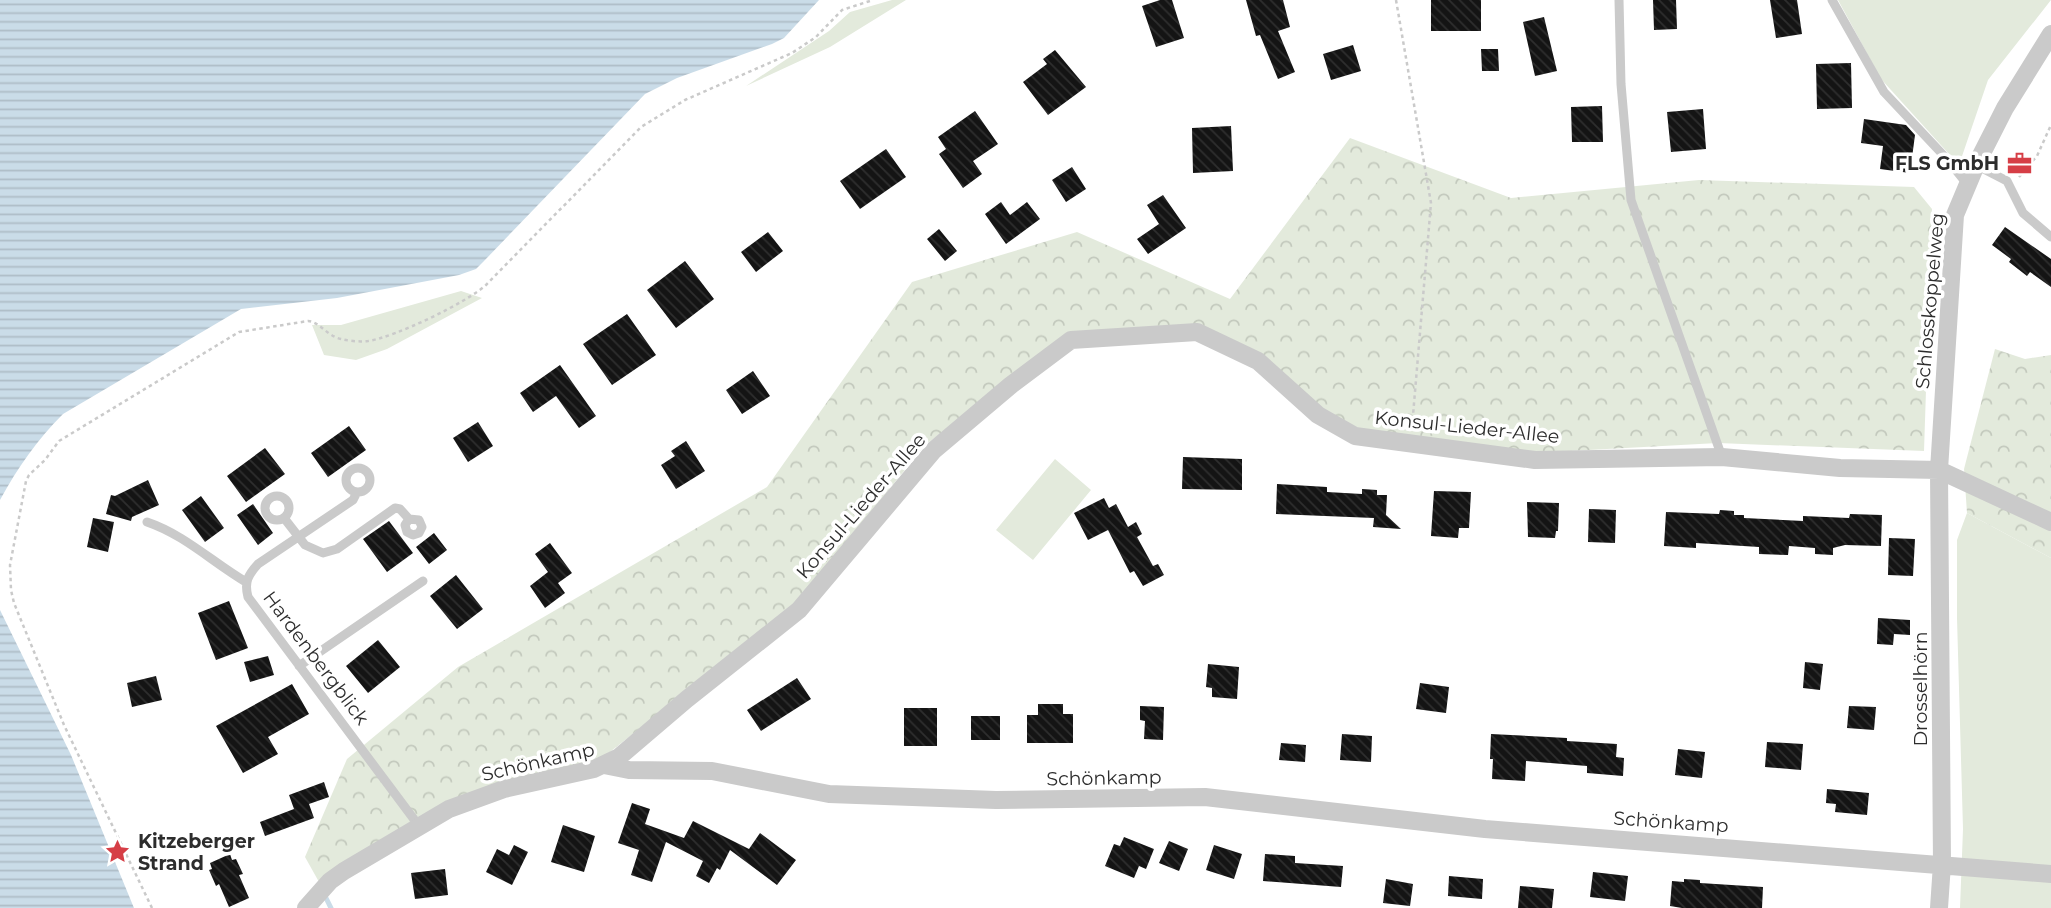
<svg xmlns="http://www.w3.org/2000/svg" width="2051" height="908" viewBox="0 0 2051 908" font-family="Montserrat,sans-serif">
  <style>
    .green { fill: #e3eadc }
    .forest { fill: url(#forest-crowns) }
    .water { fill: url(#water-rules) }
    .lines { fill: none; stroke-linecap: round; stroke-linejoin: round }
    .stream { stroke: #cadce8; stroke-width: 5 }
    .building { fill: url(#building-back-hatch) }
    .path { stroke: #cacaca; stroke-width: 2.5; stroke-dasharray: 3.5 3.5; stroke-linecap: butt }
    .service { stroke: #cacaca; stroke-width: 9 }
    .minor { stroke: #cacaca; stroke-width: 18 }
    .labels { text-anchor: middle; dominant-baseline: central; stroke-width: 7; stroke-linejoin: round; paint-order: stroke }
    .poi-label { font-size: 19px; font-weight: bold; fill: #2d2d2d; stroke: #fff; text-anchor: end }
    .street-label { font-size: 19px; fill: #2d2d2d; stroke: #fff }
  </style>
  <defs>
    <pattern id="forest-crowns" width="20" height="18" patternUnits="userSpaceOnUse" patternTransform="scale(1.75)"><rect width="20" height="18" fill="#e3eadc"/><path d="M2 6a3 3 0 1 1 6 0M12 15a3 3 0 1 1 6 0" fill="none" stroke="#c3c9bd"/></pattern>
    <pattern id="water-rules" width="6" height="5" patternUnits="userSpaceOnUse" patternTransform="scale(1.75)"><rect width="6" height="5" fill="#cadce8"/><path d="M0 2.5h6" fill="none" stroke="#aebdc7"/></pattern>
    <pattern id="building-back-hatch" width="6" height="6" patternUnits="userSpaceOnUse" patternTransform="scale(1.75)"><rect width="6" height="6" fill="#141414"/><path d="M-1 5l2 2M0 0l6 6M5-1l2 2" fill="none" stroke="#2e2e2e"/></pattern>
  </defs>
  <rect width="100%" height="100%" fill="#fff"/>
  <path class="green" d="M892 0H906L830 47 746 86 829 31 850 12Z
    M1838 0H2051L1988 80 1959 165 1881 79Z
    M461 291 482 298 387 349 356 360 324 355 312 325H341Z
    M1055 459 1091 490 1033 560 996 530Z
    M1967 513 2051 558V908H1960L1963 829 1957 618V540Z"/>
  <path class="forest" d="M1350 138 1511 198 1699 180 1914 187 1932 209 1924 451 1718 443 1533 453 1357 430 1197 329 1071 337 925 445 795 606 601 759 484 791 319 882 305 857 347 759 458 667 767 487 912 282 1077 232 1230 299Z
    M1995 349 2025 359 2051 355V558L1967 513 1964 469Z"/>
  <path class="water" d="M0 0H819L784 38 772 44 677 78 645 94 484 261 476 269 459 275 337 298 241 309 63 414C37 440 18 467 0 500Z
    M0 610 71 755 134 908H0Z"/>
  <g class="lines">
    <path class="stream" d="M326 898 331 908"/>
  </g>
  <path class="building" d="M1160 0H1172L1184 38 1156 47 1142 6Z
    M1246 0H1283L1290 27 1278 31 1295 72 1278 79 1260 35 1256 36Z
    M1431 0H1481V31H1431Z
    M1653 0H1676L1677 29 1654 30Z
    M1770 0H1797L1802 34 1776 38Z
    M1544 17 1557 71 1535 76 1523 22Z
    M1353 45 1361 71 1331 80 1323 54Z
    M1481 49H1498L1499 71H1482Z
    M1055 50 1086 87 1048 115 1023 82 1047 64 1043 59Z
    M1851 63 1852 108 1817 109 1816 64Z
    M1602 106 1603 142H1572L1571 107Z
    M1703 109 1706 149 1671 152 1667 112Z
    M975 111 998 144 973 161 982 174 963 188 939 154 946 149 938 137Z
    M1864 119 1906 125 1915 135 1910 173 1880 169 1883 146 1861 143Z
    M1231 126 1233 171 1193 173 1192 128Z
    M886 149 906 177 860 209 840 181Z
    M1072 167 1086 189 1066 202 1052 180Z
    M1163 195 1186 228 1148 254 1137 239 1159 224 1147 205Z
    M1001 202 1010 215 1027 202 1040 219 1006 244 985 214Z
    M2005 227 2051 259V287L2030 272 2027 276 2009 262 2011 259 1992 245Z
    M939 229 957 251 945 261 927 239Z
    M768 232 783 251 756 272 741 252Z
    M685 261 714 299 676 328 647 290Z
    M627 314 656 355 612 385 583 344Z
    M560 365 596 416 579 428 556 396 533 412 520 393Z
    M753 371 770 396 742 414 726 390Z
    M478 422 493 446 468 462 453 438Z
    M349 426 366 450 328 477 311 453Z
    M686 441 705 471 676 489 661 465 675 456 671 451Z
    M265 448 285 474 246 502 227 476Z
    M1183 457 1242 459V490L1182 489Z
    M148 480 159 505 132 517 131 521 106 514 111 495 115 496Z
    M1277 484 1327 487V492L1362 494V489L1377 490V495H1387L1386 515 1401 529 1373 527 1374 518 1276 514Z
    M1434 491 1471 492 1469 528H1459L1458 538 1431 536Z
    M201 496 224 528 205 542 182 510Z
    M1104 498 1109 508 1116 504 1128 527 1136 522 1142 534 1137 537 1153 566 1158 564 1164 575 1143 586 1134 571 1130 573 1108 530 1088 540 1074 513Z
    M1527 502 1559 503 1558 531H1556L1555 538 1528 537Z
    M253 504 273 533 258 545 237 515Z
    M1589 509 1616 510 1615 543 1588 542Z
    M1720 510 1734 511V515H1744V518L1803 521V516L1849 518 1850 514 1882 515 1881 546 1845 545 1833 548V555L1815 554V548L1789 546 1788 555 1759 554V547L1696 543V548L1664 546 1666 512 1719 514Z
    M93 518 114 522 108 552 87 547Z
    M389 521 413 553 387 572 363 539Z
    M434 533 447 550 429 564 416 547Z
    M1889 538 1915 539 1913 576 1888 575Z
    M550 543 572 573 558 583 565 593 545 608 530 586 548 572 535 554Z
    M456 575 483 609 457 629 430 596Z
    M229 601 248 648 216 660 198 613Z
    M1878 618 1910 620V635L1894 634 1893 645 1877 644Z
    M378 640 400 667 368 693 346 666Z
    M268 656 274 675 250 682 244 662Z
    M1805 662 1823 664 1820 690 1803 688Z
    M1208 664 1239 667 1237 699 1212 697V688L1206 687Z
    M156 676 162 700 132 707 127 683Z
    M797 678 811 699 761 731 747 710Z
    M1420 683 1449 687 1446 713 1416 709Z
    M292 684 309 714 268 737 278 754 243 773 216 726Z
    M1038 704H1063V714H1073V743H1027V715H1038Z
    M1140 706 1164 707 1163 740 1144 739 1145 721 1140 720Z
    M1849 706 1876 707 1874 730 1847 728Z
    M904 708H937V746H904Z
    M971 716H1000V740H971Z
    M1342 734 1372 736 1371 762 1340 760Z
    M1491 734 1567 738V741L1617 744 1616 757 1624 758 1623 776 1587 773V766L1526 761 1525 781 1492 779 1493 759H1490Z
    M1767 742 1803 744 1801 770 1765 767Z
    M1281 743 1306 745 1305 762 1279 760Z
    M1678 749 1705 752 1702 778 1675 775Z
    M324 782 329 797 309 804 314 818 265 836 260 822 294 809 289 795Z
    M1827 789 1869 793 1867 815 1835 812 1836 804 1826 803Z
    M632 803 650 809 645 824 684 838 693 821 749 849 760 833 796 860 777 885 730 850 720 870 717 868 709 883 696 876 703 861 666 842 652 882 631 875 639 850 618 843Z
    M563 825 595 836 584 872 551 862Z
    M1124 837 1154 849 1146 869 1139 866 1134 878 1105 866 1114 844 1120 846Z
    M1169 841 1188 849 1179 871 1159 863Z
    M514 845 528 852 512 885 486 872 497 849 509 855Z
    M1214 845 1242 854 1234 879 1206 870Z
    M230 854 232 860 236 859 243 874 239 875 249 898 229 907 219 884 216 886 209 870 212 869 210 863Z
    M1265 854 1295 856V863L1343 866 1341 887 1263 881Z
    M445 869 448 895 415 899 411 873Z
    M1593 872 1628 876 1625 901 1590 897Z
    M1449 876 1483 879 1482 899 1448 896Z
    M1386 879 1413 884 1410 906 1383 903Z
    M1684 879 1700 880V883L1763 887 1762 908H1682L1670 906 1672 881 1684 882Z
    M1520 886 1554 889 1552 908H1518Z"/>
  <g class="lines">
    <path class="path" d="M1396 0 1431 203 1412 427
      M2019 177 2037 156 2051 125
      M152 908 64 725 14 603 11 590 10 565 26 481 29 475 45 460 59 441 239 332 308 321C320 322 327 336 341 339 349 341 359 342 368 341 395 337 466 303 486 285L641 127 685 100 792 53 816 37 842 10 873 0"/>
    <path class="service" d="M1619 0 1621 84 1631 200 1722 457
      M1832 0 1884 92 1947 159 1967 184
      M1976 165 2007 181 2023 213 2051 237
      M346 480a12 12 0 1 1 24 0a12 12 0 1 1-24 0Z
      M357 492 353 500 258 564C248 575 244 582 248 597L419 826
      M265 508a12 12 0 1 1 24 0a12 12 0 1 1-24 0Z
      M284 518 305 545 323 553 337 549 395 508 400 509 409 519 419 520 422 527 419 533 413 535 407 532 405 525 409 519
      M147 522C185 535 212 562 246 582
      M299 666 423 581"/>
    <path class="minor" d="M604 765 629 770 712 771 829 794 996 800 1205 797 1485 829 2051 874
      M306 908 330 881 344 871 449 809 504 789 594 769 619 757 687 699 799 610 934 450 1011 385 1071 340 1197 332 1258 361 1318 415 1355 436 1535 460 1722 457 1840 468 1939 470 2051 522
      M1939 908 1942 864 1939 470 1955 215 1976 165 2005 108 2051 34"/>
  </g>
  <defs>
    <symbol id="office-bare" viewBox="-9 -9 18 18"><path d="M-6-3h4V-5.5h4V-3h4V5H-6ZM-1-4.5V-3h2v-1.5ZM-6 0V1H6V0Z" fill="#d63e46" stroke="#fff" stroke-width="2.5" paint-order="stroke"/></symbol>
    <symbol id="sight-bare" viewBox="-9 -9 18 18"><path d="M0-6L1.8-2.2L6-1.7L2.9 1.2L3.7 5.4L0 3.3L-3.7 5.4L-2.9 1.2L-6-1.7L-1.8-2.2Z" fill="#d63e46" stroke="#fff" stroke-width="2.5" paint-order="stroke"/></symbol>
  </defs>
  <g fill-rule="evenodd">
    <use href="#office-bare" x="2002" y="146" width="35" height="35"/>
    <use href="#sight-bare" x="100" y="834" width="35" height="35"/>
  </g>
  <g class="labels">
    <g class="poi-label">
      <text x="1999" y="163">FLS GmbH</text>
      <text x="138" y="841" text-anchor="start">Kitzeberger<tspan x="138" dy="22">Strand</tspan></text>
    </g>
    <g class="street-label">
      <text transform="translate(1930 301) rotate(-85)">Schlosskoppelweg</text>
      <text transform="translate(1467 427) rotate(6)">Konsul-Lieder-Allee</text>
      <text transform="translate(861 506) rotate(-49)">Konsul-Lieder-Allee</text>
      <text transform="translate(316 658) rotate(53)">Hardenbergblick</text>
      <text transform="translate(1920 689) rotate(-90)">Drosselhörn</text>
      <text transform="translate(538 762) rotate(-13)">Schönkamp</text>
      <text transform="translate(1104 778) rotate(-1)">Schönkamp</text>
      <text transform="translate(1671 822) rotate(4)">Schönkamp</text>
    </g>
  </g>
</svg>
